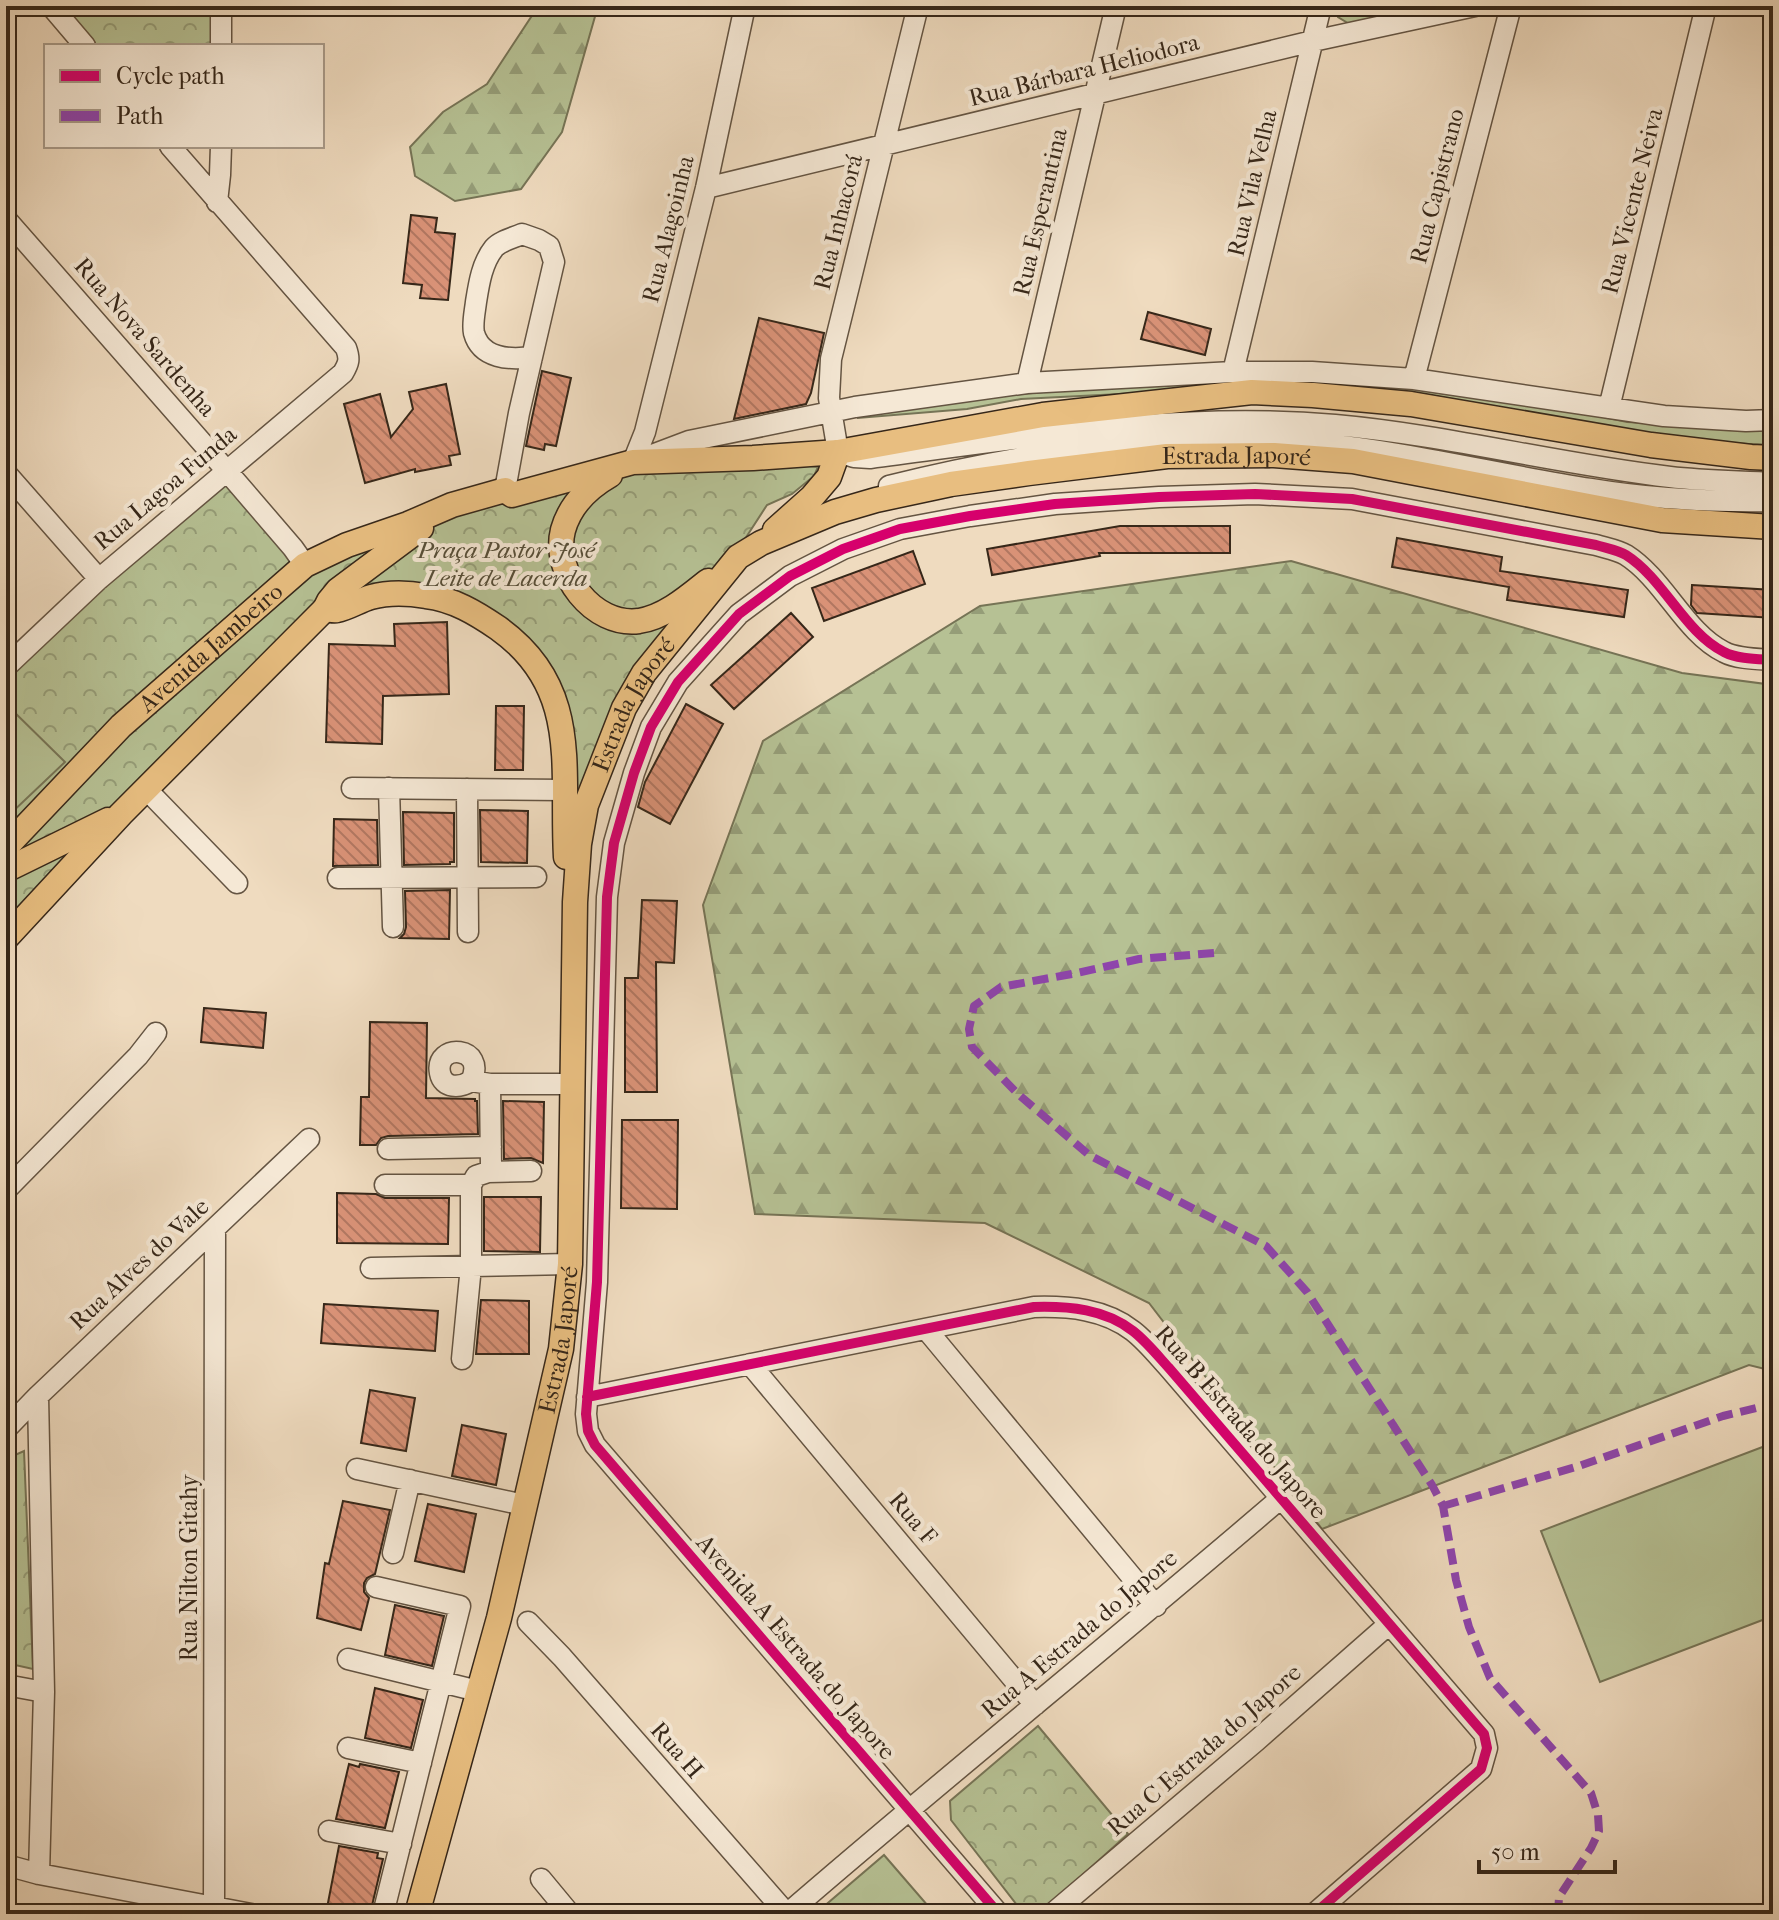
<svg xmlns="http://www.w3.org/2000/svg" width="1779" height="1920" viewBox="0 0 1779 1920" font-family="'IM FELL French Canon',serif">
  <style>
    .forest { fill: url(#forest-firs); stroke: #767456; stroke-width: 2 }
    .park { fill: url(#park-crowns); stroke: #767456; stroke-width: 2 }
    .garden { fill: #b6c194; stroke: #767456; stroke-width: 2 }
    .building { fill: url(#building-back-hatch); stroke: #362719; stroke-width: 2 }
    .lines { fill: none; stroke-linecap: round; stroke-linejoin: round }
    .minor-casing { stroke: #645442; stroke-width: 23 }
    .major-casing { stroke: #362719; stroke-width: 27 }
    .minor { stroke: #f5e8d5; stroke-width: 20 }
    .major { stroke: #e8be80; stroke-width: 24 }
    .quiet { stroke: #8e44ad; stroke-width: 8; stroke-dasharray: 16 8; stroke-linecap: butt }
    .cycleway-casing { stroke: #f5e8d5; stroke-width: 15 }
    .cycleway { stroke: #d6006c; stroke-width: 10 }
    .labels { text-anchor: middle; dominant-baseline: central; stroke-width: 8; stroke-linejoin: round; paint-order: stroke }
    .street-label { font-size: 24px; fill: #362719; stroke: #f5e8d5 }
    .park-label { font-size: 24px; font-style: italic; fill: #564e38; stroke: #f5e8d5 }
  </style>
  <defs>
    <pattern id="forest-firs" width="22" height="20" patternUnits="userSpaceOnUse" patternTransform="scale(2)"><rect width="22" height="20" fill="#b6c194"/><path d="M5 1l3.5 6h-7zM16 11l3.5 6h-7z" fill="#959d78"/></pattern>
    <pattern id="park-crowns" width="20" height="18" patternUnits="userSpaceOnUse" patternTransform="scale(2)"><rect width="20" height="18" fill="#b6c194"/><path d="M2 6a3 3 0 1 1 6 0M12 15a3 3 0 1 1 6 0" fill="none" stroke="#959d78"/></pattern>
    <pattern id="building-back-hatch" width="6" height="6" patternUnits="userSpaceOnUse" patternTransform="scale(2)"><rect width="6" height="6" fill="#d99277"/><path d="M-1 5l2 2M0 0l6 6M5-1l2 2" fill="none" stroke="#b17761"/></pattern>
  </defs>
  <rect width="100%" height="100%" fill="#efdbbf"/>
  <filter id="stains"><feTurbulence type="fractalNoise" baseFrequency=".0025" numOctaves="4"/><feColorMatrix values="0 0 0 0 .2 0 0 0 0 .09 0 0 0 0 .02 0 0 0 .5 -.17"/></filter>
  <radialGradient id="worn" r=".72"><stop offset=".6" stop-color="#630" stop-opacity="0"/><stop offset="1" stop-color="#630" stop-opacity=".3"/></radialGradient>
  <path class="forest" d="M531 6H598L562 132 521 189 455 201 415 176 410 147 443 112 487 84 533 14Z
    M1291 561 1682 673 1773 685V1371L1749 1365 1322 1529 1149 1303 985 1223 755 1214 703 905 763 741 980 606Z"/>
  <path class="park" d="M47 6H223V46H82Z
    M1334 6H1446L1351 25 1338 17Z
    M794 464 818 467 814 476 792 494 767 505 732 559 684 613 574 812 545 691 498 633 435 601 358 590 6 934V667L224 470 311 573 456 509 588 474Z
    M24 1451 33 1669 6 1663V1459Z
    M1038 1726 1128 1834 1039 1914H1024L951 1820 950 1801Z"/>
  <path class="garden" d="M1318 377 1518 399 1627 422 1773 430V445L1628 439 1465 408 1160 392 1021 399 967 409 858 418 857 409 1154 382Z
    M6 704 65 762 6 818Z
    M1773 1443V1616L1600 1682 1541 1531Z
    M884 1855 935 1914H815Z"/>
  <path class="building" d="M411 215 437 218 435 232 455 234 448 300 420 298 422 285 403 283Z
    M1148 312 1211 329 1205 355 1141 339Z
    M759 318 824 333 811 393 806 404 734 419Z
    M542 371 571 378 556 446 545 444 544 450 526 446Z
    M446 384 460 454 449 456 451 465 415 472V469L365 483 344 404 380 394 391 437 413 409 409 392Z
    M1120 526H1230V553H1099L1100 556 992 575 987 549Z
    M1397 538 1502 557 1500 571 1628 590 1624 617 1507 600 1509 587 1392 567Z
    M913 551 925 584 824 621 812 588Z
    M1692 585 1773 590V618L1697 613 1691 605Z
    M791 613 813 637 734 709 711 685Z
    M447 622 449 694 383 696 382 744 326 742 329 644 395 646 394 624Z
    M686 704 723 724 670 824 638 807 645 782Z
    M496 706H524L523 770H495Z
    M480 810 528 811 527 863 481 862Z
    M403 812 454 813V862H450V864L404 865Z
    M334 819 377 820 378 865 333 866Z
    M450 890 449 939 400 938 404 934 406 927 405 891Z
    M642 900 677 901 674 963 656 962 657 1092H625V978H638Z
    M204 1008 266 1013 263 1048 201 1042Z
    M370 1022 427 1023 426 1098 475 1099V1101H477L478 1134 388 1136 381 1138 376 1145H360L361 1097H369Z
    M503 1101 544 1102 543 1163 531 1158 504 1159Z
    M622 1120H678L677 1209 621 1208Z
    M337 1193 376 1194 385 1198H449L448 1244 337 1243Z
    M484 1197H541L540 1252 484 1251Z
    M481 1300 529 1301V1354H476Z
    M324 1304 438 1311 435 1351 321 1343Z
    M370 1390 415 1398 406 1451 361 1443Z
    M462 1425 506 1434 496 1485 452 1476Z
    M343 1501 390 1510 375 1574 367 1578 364 1583V1592L369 1598 361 1630 317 1618 325 1563 329 1564Z
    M428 1504 476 1514 464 1572 415 1561Z
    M395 1605 444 1616 432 1666 385 1655Z
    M375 1688 423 1700 411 1748 365 1738Z
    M349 1764 359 1767 360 1764 399 1772 385 1828 336 1819Z
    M339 1846 378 1853 377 1858 383 1859 370 1914 327 1908Z"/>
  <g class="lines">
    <defs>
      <path id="minor" d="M51 6 85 46
        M221 6V46
        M918 6 831 359 829 398 838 452 854 457 870 458C1024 438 1179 411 1335 425 1447 435 1558 464 1670 477 1704 481 1739 481 1773 483
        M706 188 1313 41 1475 6
        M217 202 220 175 221 146
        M6 219 226 470 293 548 305 565
        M1233 372 1321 6
        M1414 379 1511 6
        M1027 383 1116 6
        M1609 408 1706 6
        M644 458 689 441 855 407 1027 383 1233 372H1312L1414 379 1664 416 1746 421 1773 420
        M633 462 645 432 706 188 745 6
        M6 473 99 579
        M889 486C1024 452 1177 430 1316 443 1409 452 1500 475 1591 489 1651 499 1713 502 1773 501
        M505 490 519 413 554 262 549 246 539 240 522 234C513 238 500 241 494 248 482 263 479 283 476 302 475 311 472 324 474 333 481 359 510 360 532 357
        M6 667 99 579 343 373C349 363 350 359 346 348L170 146
        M352 788 564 790
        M389 788 393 927
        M467 789 468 932
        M147 790 237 883
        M338 878 536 877
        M471 1081C488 1046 434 1042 440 1073 443 1089 460 1088 471 1081L490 1084H574
        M388 1149 491 1147
        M488 1172 531 1171
        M385 1185H471
        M6 1190 138 1056 156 1033
        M371 1268 570 1264
        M926 1329 1156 1606
        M462 1359 471 1266V1185L476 1176 488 1172 491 1166 490 1084
        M750 1364 1035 1705
        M38 1396 44 1692 39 1874
        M587 1397 1034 1307C1069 1306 1105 1309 1133 1331 1146 1341 1158 1356 1169 1368L1484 1734 1487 1748 1481 1769 1314 1914
        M6 1429 38 1396 309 1139
        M357 1469 524 1505
        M393 1553 410 1480
        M376 1587 460 1606 383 1914
        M528 1622 562 1657 787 1914
        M348 1659 478 1691
        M6 1685 44 1692
        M348 1748 421 1763
        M329 1831 401 1844
        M6 1865 39 1874 251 1914
        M541 1879 570 1914
        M214 1907 215 1229
        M787 1914C950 1773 1118 1638 1281 1498
        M999 1914 595 1445 588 1431 586 1414 597 1282 607 897 614 843 634 773 651 727 678 682 739 614 790 576 843 549 900 529 970 516 1055 504 1159 497 1255 494 1352 499 1596 545C1606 548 1618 550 1626 555 1664 579 1685 633 1724 652 1737 659 1758 659 1773 660
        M1052 1914 1256 1741 1389 1624"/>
      <g id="major">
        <path d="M610 475C589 487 570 505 563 530 552 573 593 627 639 621 665 617 688 597 708 581"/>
        <path d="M775 530 812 497 829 477 838 452"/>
        <path d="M325 609C329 609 333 611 337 610 348 608 360 600 371 597 389 592 409 593 426 596 453 599 476 613 498 628 582 688 561 768 566 857"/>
        <path id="s1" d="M6 847 121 726 305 565 347 545 408 524 452 505 505 490 512 495 633 462 753 458 838 452 1043 415 1252 392 1313 395 1411 404 1651 445 1751 457 1773 458"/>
        <path d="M6 870 108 820"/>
        <path d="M6 938 121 814 325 609 329 601 338 590 421 528"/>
        <path id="s2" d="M417 1914 499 1618 561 1349 570 1264 575 902 579 844 586 805 624 708 644 673 738 557 761 543 835 512 876 500 951 484 1029 473 1167 456 1274 455 1353 461 1662 520 1773 527"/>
      </g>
    </defs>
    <use href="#minor" class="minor-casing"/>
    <use href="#major" class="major-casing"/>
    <use href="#minor" class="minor"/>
    <use href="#major" class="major"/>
    <path class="quiet" d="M1214 953 1139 959 1077 973 1001 987 974 1006 969 1029 972 1047 1018 1094 1089 1155 1266 1246 1307 1292 1432 1485 1443 1506 1456 1580 1469 1627 1490 1678 1591 1793 1598 1815 1599 1831 1591 1848 1559 1897 1558 1914
      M1443 1506 1579 1466 1723 1416 1756 1408 1773 1410"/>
    <defs>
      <path id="cycleway" d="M587 1397 1034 1307C1069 1306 1105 1309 1133 1331 1146 1341 1158 1356 1169 1368L1484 1734 1487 1748 1481 1769 1314 1914
        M999 1914 595 1445 588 1431 586 1414 597 1282 607 897 614 843 634 773 651 727 678 682 739 614 790 576 843 549 900 529 970 516 1055 504 1159 497 1255 494 1352 499 1596 545C1606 548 1618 550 1626 555 1664 579 1685 633 1724 652 1737 659 1758 659 1773 660"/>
    </defs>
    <use href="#cycleway" class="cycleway-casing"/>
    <use href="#cycleway" class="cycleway"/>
  </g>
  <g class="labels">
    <g class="street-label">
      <text transform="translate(1084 70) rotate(-14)">Rua Bárbara Heliodora</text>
      <text transform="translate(1252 183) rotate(-77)">Rua Vila Velha</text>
      <text transform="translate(1437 186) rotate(-76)">Rua Capistrano</text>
      <text transform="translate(1632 201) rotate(-76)">Rua Vicente Neiva</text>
      <text transform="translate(1040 212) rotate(-77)">Rua Esperantina</text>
      <text transform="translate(838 222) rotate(-76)">Rua Inhacorá</text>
      <text transform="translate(668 229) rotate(-76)">Rua Alagoinha</text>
      <text transform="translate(145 337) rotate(49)">Rua Nova Sardenha</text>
      <text stroke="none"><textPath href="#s2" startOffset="1936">Estrada Japoré</textPath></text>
      <text transform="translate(165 488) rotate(-40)">Rua Lagoa Funda</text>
      <text stroke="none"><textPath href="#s1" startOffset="286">Avenida Jambeiro</textPath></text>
      <text stroke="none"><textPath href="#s2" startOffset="1240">Estrada Japoré</textPath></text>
      <text transform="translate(139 1264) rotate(-43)">Rua Alves do Vale</text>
      <text stroke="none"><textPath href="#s2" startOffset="592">Estrada Japoré</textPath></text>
      <text transform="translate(1241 1422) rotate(49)">Rua B Estrada do Japore</text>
      <text transform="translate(913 1518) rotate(50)">Rua F</text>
      <text transform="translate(189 1568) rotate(-90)">Rua Nilton Gitahy</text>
      <text transform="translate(1079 1634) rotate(-40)">Rua A Estrada do Japore</text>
      <text transform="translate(796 1647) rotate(49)">Avenida A Estrada do Japore</text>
      <text transform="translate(677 1750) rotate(49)">Rua H</text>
      <text transform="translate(1204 1750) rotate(-41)">Rua C Estrada do Japore</text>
    </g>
    <g class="park-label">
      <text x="506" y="550">Praça Pastor José<tspan x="506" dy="28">Leite de Lacerda</tspan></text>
    </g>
  </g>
  <rect width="1779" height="1920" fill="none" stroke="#efdbbf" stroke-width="32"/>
  <rect x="8" y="8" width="1763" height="1904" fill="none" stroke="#362719" stroke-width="4"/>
  <rect x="16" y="16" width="1747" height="1888" fill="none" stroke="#362719" stroke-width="2"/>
  <rect x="44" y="44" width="280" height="104" fill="#f5e8d5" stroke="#a99b8a" stroke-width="2"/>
  <rect x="60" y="70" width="40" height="12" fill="#d6006c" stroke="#a99b8a" stroke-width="2"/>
  <text x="116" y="84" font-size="24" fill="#362719">Cycle path</text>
  <rect x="60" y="110" width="40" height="12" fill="#8e44ad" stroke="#a99b8a" stroke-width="2"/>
  <text x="116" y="124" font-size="24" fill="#362719">Path</text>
  <path d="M1479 1860v12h136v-12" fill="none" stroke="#362719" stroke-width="4"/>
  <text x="1491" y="1860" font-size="24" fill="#362719" stroke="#f5e8d5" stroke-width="6" paint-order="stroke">50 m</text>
  <rect width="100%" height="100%" filter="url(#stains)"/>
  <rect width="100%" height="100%" fill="url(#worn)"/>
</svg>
